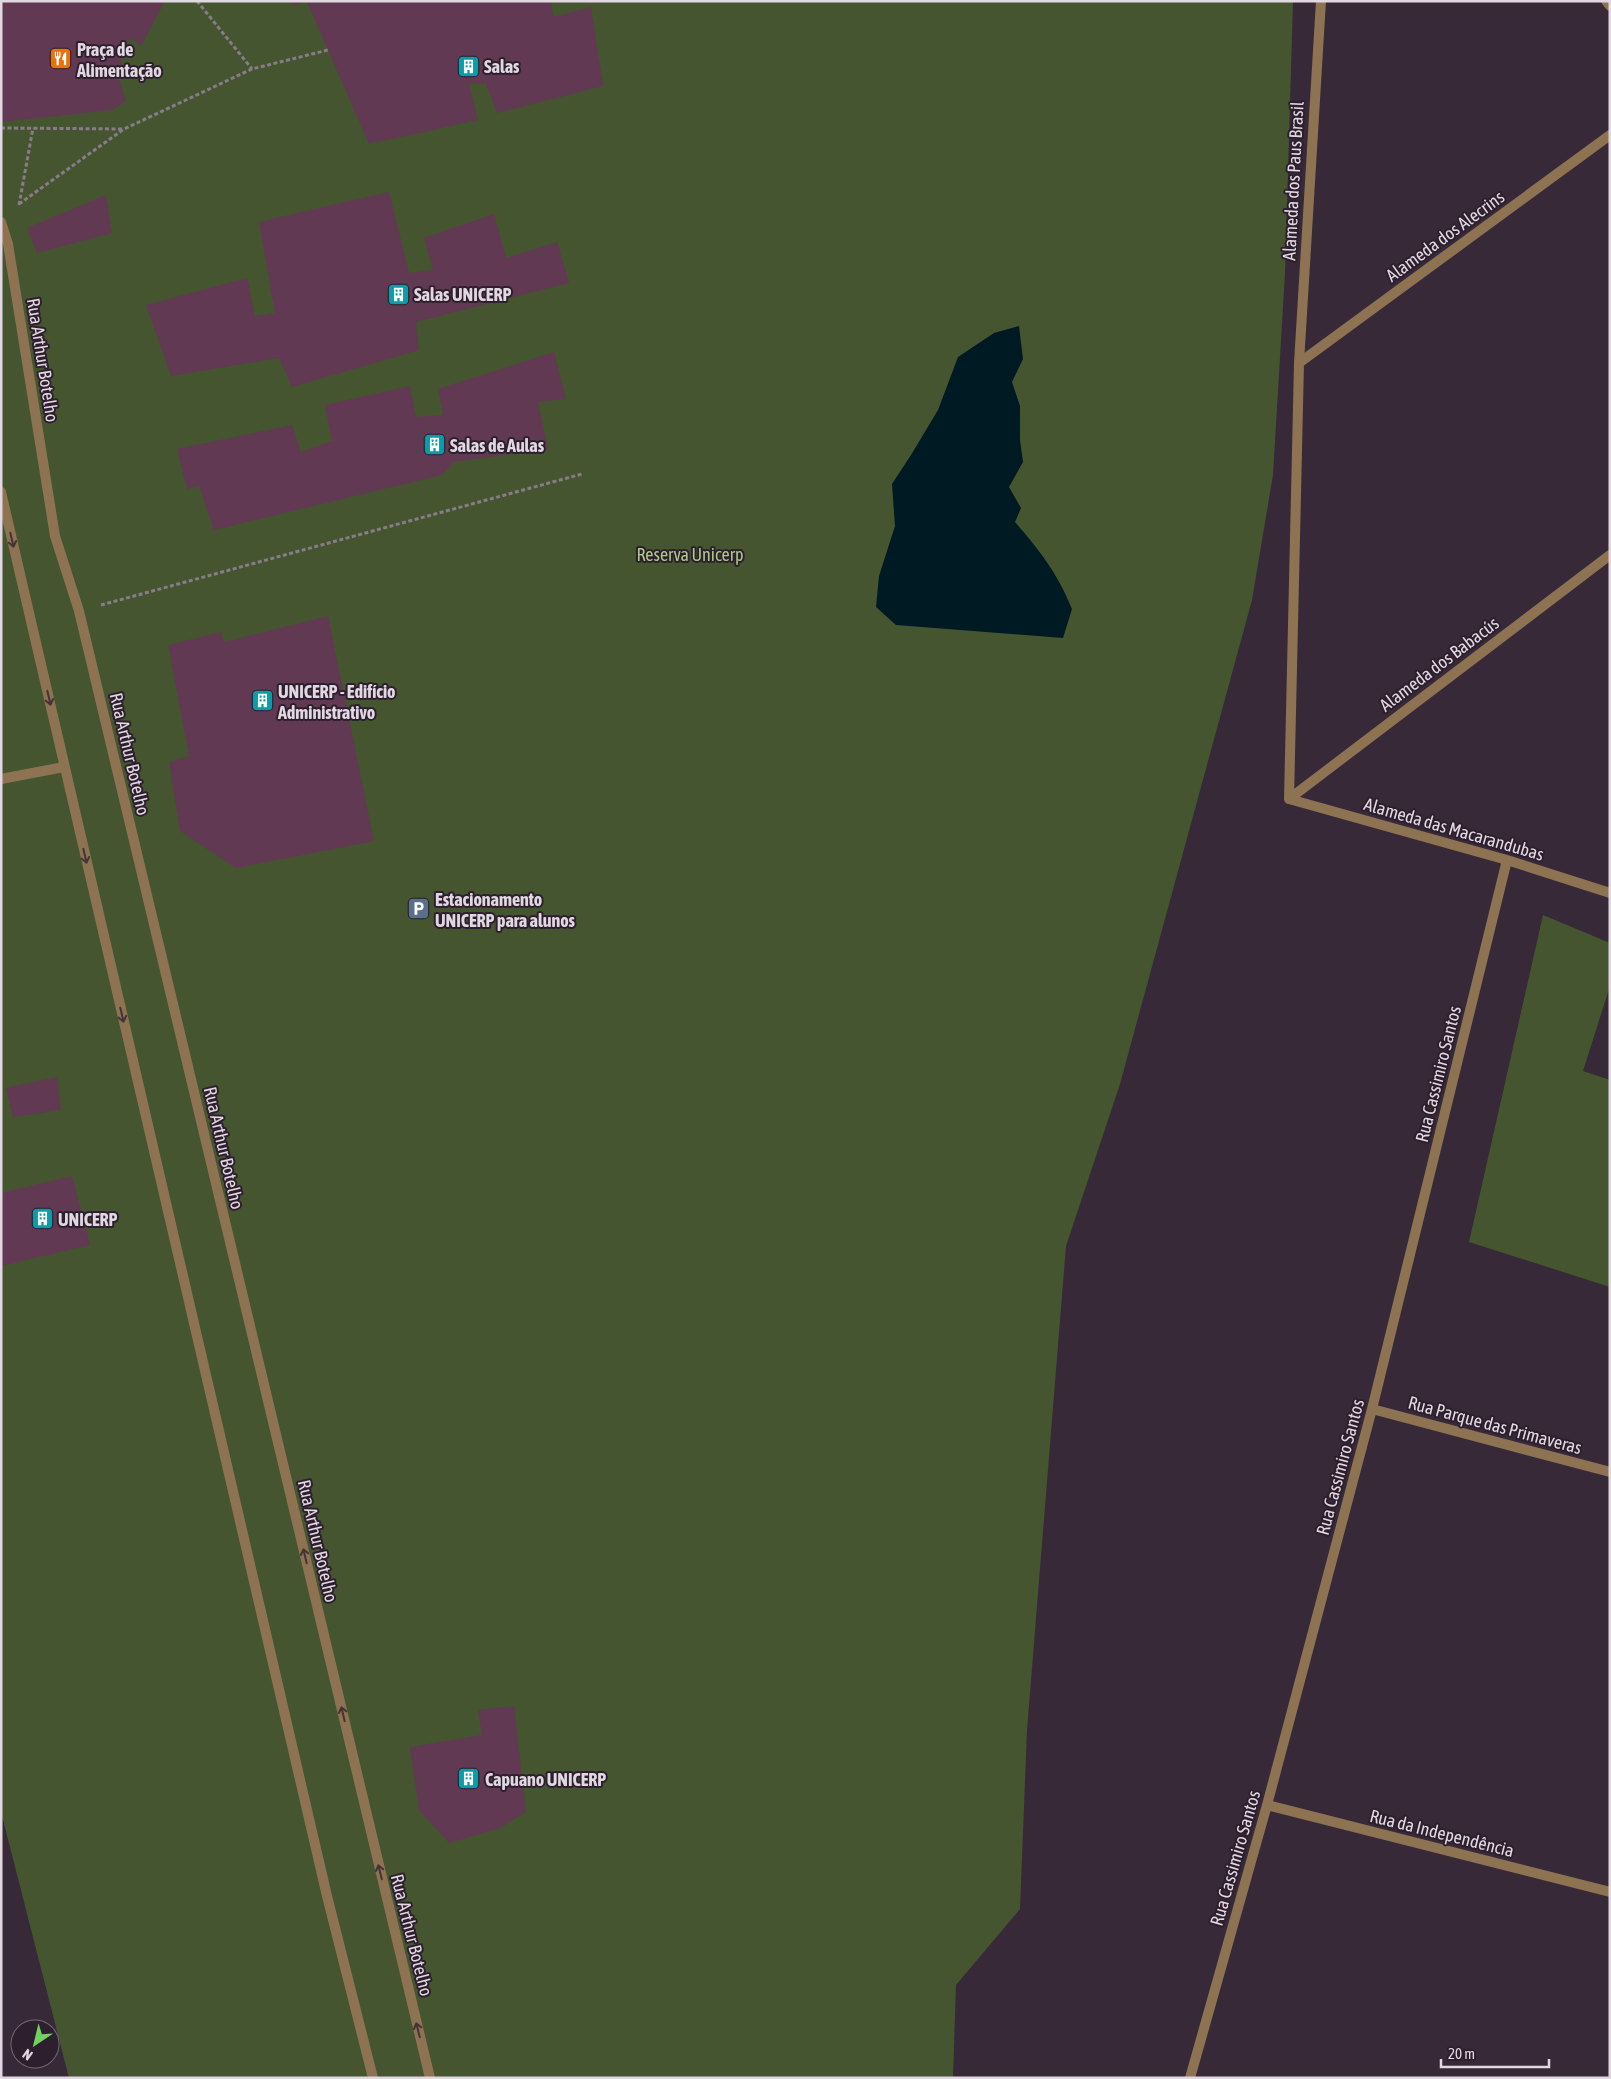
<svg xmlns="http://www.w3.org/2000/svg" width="1611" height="2079" viewBox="0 0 1611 2079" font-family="'Asap Condensed',sans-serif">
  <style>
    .green { fill: #455530 }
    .water { fill: #001a23 }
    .building { fill: #613952 }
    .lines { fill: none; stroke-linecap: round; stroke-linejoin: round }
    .path { stroke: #887c88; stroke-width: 3; stroke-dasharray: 4 2.5; stroke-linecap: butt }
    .service { stroke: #8d7352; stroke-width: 10 }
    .minor { stroke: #8d7352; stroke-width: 10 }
    .oneway { stroke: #453437 }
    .labels { text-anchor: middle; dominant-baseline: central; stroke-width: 4; stroke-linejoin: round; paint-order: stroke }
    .poi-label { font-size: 18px; font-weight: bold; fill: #e1d8e1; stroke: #2d1f2e; text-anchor: start }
    .street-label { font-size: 18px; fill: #e1d8e1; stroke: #2d1f2e }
    .park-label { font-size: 18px; fill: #acca86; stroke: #2d1f2e }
  </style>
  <rect width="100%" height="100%" fill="#372938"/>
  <path class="green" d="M1 1H1293L1285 273 1273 475 1252 600 1120 1084 1066 1246 1027 1730 1020 1909 956 1985 953 2078H69L1 1812Z
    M1543 915 1610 943V986L1583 1071 1610 1080V1287L1469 1242Z"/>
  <path class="water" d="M1019 326 1023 359 1012 382 1020 406V440L1023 462 1009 487 1021 508 1015 522C1040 551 1057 572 1072 609L1063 638 896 625 876 607 879 576 895 526 892 484 911 455 938 410 958 357 994 333Z"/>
  <path class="building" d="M1 1H165L141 46 132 39 116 50 124 68 116 70 126 101 112 110 1 122Z
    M291 1H551L553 17 591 7 603 86 497 113 486 84 469 83 478 120 369 144 307 2 292 5Z
    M389 192 409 273 433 270 424 238 494 214 506 258 557 242 569 283 416 322 419 350 292 387 279 358 171 376 146 305 247 278 255 316 275 313 259 222Z
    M106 195 112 233 37 253 27 228Z
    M554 352 566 399 538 402 548 449 454 462 442 475 214 530 199 486 187 489 177 449 292 425 301 452 332 441 325 405 410 386 416 417 443 415 438 389Z
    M328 616 374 841 236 868 180 831 169 762 189 756 168 645 221 632 224 642Z
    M57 1077 61 1110 13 1117 6 1088Z
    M72 1176 90 1245 1 1266V1193Z
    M514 1706 526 1812 500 1828 449 1843 419 1810 410 1747 482 1735 478 1710Z"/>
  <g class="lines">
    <path class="path" d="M197 1 252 69
      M1 128 123 129
      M19 204 124 129 252 69 328 50
      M19 205 33 128
      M101 605 582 474"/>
    <path class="service" d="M1 779 64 767"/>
    <path class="minor" d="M1606 1 1610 6
      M1 222 8 244 55 536 79 611 430 2078
      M1299 363 1610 135
      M1 492 327 1896 373 2078
      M1289 799 1299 363 1321 1
      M1289 799 1610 555
      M1289 799 1507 860 1610 893
      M1372 1409 1610 1472
      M1267 1805 1610 1892
      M1190 2078 1267 1805 1372 1409 1507 860"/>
  </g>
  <defs><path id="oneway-shaft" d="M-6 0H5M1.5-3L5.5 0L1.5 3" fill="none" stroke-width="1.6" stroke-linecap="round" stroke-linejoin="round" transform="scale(1.25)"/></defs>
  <g class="oneway">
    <use href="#oneway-shaft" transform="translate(12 540) rotate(77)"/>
    <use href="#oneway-shaft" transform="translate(49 698) rotate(77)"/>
    <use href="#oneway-shaft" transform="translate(85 856) rotate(77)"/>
    <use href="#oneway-shaft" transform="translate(122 1015) rotate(77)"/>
    <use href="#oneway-shaft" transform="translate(305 1556) rotate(-103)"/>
    <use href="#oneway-shaft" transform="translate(343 1714) rotate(-103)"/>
    <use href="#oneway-shaft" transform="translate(380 1872) rotate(-104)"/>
    <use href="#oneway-shaft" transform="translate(418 2030) rotate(-104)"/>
  </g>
  <defs>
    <symbol id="restaurant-square" viewBox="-11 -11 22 22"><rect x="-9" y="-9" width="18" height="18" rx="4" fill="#e8710a" stroke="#2d1f2e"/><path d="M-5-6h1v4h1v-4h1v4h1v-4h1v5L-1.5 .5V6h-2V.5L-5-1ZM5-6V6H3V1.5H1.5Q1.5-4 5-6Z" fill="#fff"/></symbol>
    <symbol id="building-square" viewBox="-11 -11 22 22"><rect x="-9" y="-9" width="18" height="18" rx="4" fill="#0f9aa8" stroke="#2d1f2e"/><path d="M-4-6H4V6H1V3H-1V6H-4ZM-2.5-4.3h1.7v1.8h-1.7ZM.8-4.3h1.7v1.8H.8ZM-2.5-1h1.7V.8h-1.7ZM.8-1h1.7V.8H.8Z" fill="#fff"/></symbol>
    <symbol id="parking-square" viewBox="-11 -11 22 22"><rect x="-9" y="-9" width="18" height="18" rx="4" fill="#5c6f8a" stroke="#2d1f2e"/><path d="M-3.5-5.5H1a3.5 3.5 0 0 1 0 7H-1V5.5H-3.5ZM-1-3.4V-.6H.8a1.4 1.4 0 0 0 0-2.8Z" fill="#fff"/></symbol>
  </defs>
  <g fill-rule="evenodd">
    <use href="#restaurant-square" x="48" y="46" width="25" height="25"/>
    <use href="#building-square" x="456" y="54" width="25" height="25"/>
    <use href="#building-square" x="386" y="282" width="25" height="25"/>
    <use href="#building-square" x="422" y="432" width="25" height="25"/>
    <use href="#building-square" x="250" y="688" width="25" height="25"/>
    <use href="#parking-square" x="406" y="896" width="25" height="25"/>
    <use href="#building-square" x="30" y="1206" width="25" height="25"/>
    <use href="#building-square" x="456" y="1766" width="25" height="25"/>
  </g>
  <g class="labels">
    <g class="poi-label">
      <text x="77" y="49">Praça de<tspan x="77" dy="21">Alimentação</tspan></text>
      <text x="484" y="66">Salas</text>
      <text x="414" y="294">Salas UNICERP</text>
      <text x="450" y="445">Salas de Aulas</text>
      <text x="278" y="691">UNICERP - Edifício<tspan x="278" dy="21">Administrativo</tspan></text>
      <text x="435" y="899">Estacionamento<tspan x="435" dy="21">UNICERP para alunos</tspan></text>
      <text x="58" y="1219">UNICERP</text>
      <text x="485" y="1779">Capuano UNICERP</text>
    </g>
    <g class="street-label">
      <text transform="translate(1293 181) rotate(-87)">Alameda dos Paus Brasil</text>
      <text transform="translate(1445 236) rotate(-36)">Alameda dos Alecrins</text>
      <text transform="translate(43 360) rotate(81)">Rua Arthur Botelho</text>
      <text transform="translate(1439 664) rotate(-37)">Alameda dos Babacús</text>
      <text transform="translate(130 754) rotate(77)">Rua Arthur Botelho</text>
      <text transform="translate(1454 829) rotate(16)">Alameda das Macarandubas</text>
      <text transform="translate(1438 1074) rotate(-76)">Rua Cassimiro Santos</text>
      <text transform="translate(224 1148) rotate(77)">Rua Arthur Botelho</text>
      <text transform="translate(1495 1425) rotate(15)">Rua Parque das Primaveras</text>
      <text transform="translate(1340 1467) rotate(-75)">Rua Cassimiro Santos</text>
      <text transform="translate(318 1541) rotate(77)">Rua Arthur Botelho</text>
      <text transform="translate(1442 1833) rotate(14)">Rua da Independência</text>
      <text transform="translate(1235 1858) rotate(-74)">Rua Cassimiro Santos</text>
      <text transform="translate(412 1935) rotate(76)">Rua Arthur Botelho</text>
    </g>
    <g class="park-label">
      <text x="690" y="554">Reserva Unicerp</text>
    </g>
  </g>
  <rect width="1611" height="2079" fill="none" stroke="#e1d8e1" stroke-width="5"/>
  <g transform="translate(35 2044) rotate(215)"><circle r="24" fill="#2d1f2e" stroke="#756976"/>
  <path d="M0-4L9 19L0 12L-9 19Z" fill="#72d25e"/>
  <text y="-8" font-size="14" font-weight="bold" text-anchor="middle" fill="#e1d8e1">N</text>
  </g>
  <path d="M1441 2059v8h108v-8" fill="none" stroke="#e1d8e1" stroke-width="2.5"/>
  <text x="1448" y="2059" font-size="15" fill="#e1d8e1" stroke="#2d1f2e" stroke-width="4" paint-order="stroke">20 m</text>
</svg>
